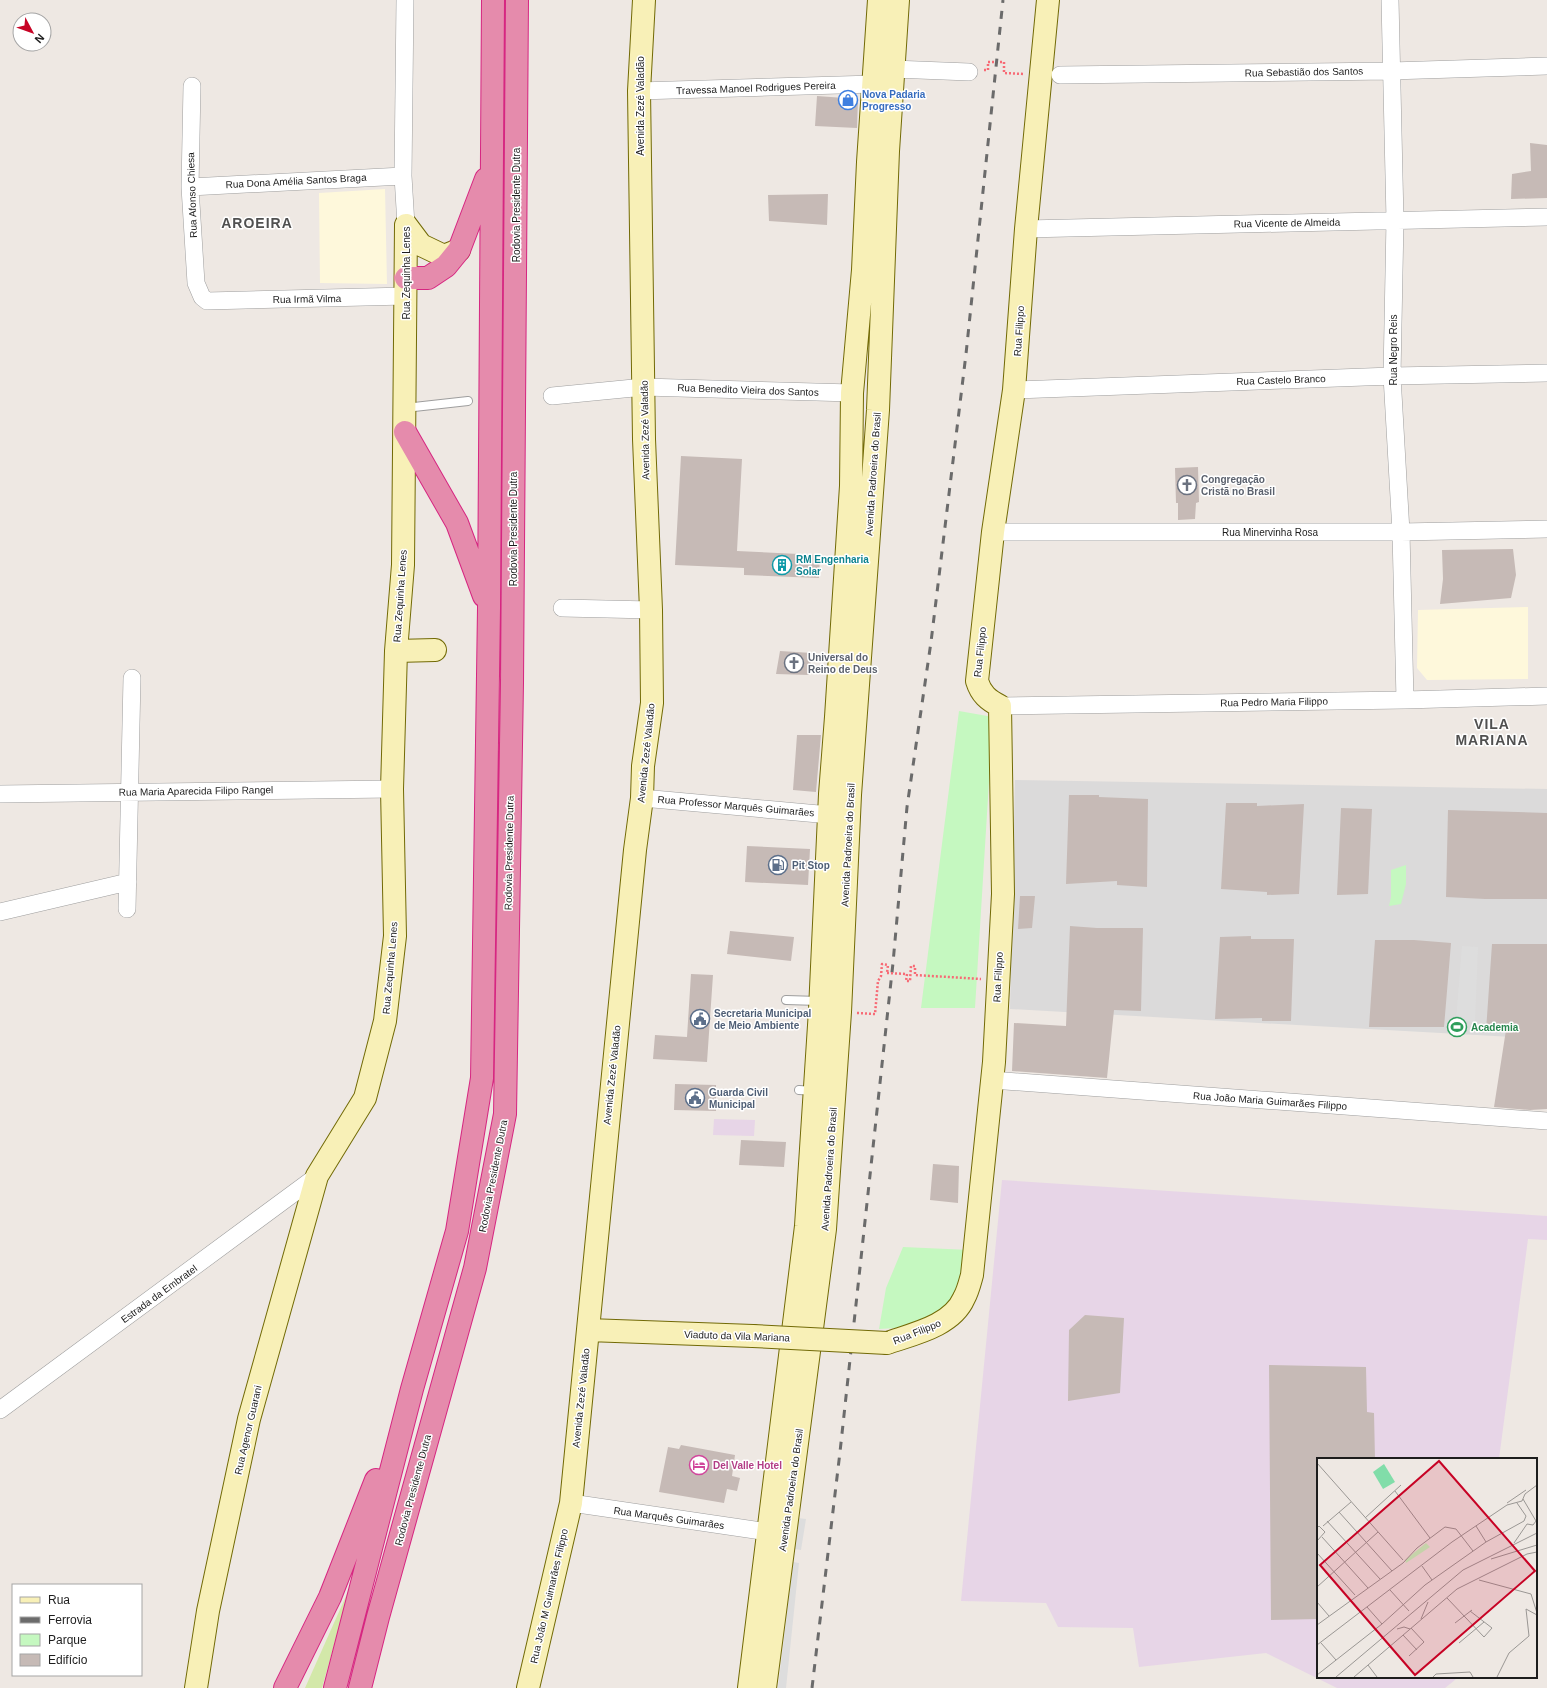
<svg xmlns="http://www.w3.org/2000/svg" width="1547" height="1688" viewBox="0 0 1547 1688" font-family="Arial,sans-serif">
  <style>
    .residential { fill: #dbdada }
    .industrial { fill: #e7d5e7 }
    .education { fill: #fef8db }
    .grass { fill: #d3e8a9 }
    .park { fill: #c5f8c0 }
    .parking { fill: #ddd }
    .building { fill: #c6bab6 }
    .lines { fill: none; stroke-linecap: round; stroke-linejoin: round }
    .lane-casing { stroke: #9e9e9e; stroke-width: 10 }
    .street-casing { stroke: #9e9e9e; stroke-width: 18 }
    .secondary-casing { stroke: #726a06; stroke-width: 24 }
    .highway-casing { stroke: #d62681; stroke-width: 24 }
    .path { stroke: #f76a75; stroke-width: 2.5; stroke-dasharray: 2 2; stroke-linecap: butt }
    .lane { stroke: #fff; stroke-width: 8 }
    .street { stroke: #fff; stroke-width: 17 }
    .secondary { stroke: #f8f0b7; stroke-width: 22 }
    .highway { stroke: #e58bac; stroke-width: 22 }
    .rail { stroke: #6b6b6b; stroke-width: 3; stroke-dasharray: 8 8; stroke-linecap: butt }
    .secondary-bridge-casing { stroke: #726a06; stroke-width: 24; stroke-linecap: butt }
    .path-bridge { stroke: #f76a75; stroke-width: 2.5; stroke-dasharray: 2 2; stroke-linecap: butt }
    .secondary-bridge { stroke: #f8f0b7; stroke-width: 22 }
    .labels { text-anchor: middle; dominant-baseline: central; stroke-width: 3; stroke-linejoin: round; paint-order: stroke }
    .street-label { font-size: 10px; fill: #1d1d1d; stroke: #fff }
    .shop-label { font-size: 10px; font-weight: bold; fill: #366cbe; stroke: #fff; text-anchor: start }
    .worship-label { font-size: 10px; font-weight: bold; fill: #5b616d; stroke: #fff; text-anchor: start }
    .culture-label { font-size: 10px; font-weight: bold; fill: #0d838f; stroke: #fff; text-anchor: start }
    .service-label { font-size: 10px; font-weight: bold; fill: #4e5e75; stroke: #fff; text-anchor: start }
    .leisure-label { font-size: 10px; font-weight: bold; fill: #27864d; stroke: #fff; text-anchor: start }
    .hotel-label { font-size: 10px; font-weight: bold; fill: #b23c85; stroke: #fff; text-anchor: start }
    .district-label { font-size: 14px; font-weight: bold; letter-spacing: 1px; fill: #505050; stroke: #fff }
    .inset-road { fill: none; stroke: #9a9794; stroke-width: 1 }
    .view { fill: #c70325; fill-opacity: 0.15; stroke: #c70325; stroke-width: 2 }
    .inset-edge { fill: none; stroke: #1d1d1d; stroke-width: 2 }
  </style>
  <rect width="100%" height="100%" fill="#eee8e3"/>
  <path class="residential" d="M1015 780 1547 789V1039L1010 1009Z"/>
  <path class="industrial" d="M714 1119 755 1120 754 1136 713 1135Z
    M1002 1180 1547 1216V1240L1528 1239 1499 1459H1318V1677H1456L1455 1680 1445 1688H1337L1266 1653 1139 1667 1133 1628 1058 1627 1046 1603 961 1601Z"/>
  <path class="education" d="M385 189 387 284 320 283 319 193Z
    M1528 607V679L1427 680 1417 668 1418 610Z"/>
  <path class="grass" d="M350 1587 322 1688H305Z"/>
  <path class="park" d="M959 711 993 717 975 1008H921Z
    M1406 865V884L1401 904 1389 906 1391 897V870Z
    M903 1247 970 1250 959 1299 929 1326 879 1329 886 1288Z"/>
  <path class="parking" d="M1462 946 1478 947 1475 1022 1456 1020Z
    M798 1518 806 1519 801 1550 794 1549Z
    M793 1562 799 1563 786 1688H778Z"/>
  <path class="building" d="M817 96 858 99 857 128 815 126Z
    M1530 143 1547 145V198L1511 199 1512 174 1531 171Z
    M828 194 827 225 769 221 768 195Z
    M681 456 742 459 737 551 820 555 819 578 744 575V568L675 565Z
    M1198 467 1199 502 1196 503 1195 519 1178 520V503H1176L1175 468Z
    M1513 549 1516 575 1511 598 1440 604 1443 579 1442 550Z
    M780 651 812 653 809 675 776 674Z
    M797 735H821L816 792 793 790Z
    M1069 795H1099V797L1148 799 1147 887 1117 885V881L1066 884Z
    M1226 803H1257V806L1304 804 1299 894 1267 895V892L1221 889Z
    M1341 808 1372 809 1368 894 1337 895Z
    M1448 810 1547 813V899H1485L1446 897Z
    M747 846 810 849 808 885 745 882Z
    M1020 896H1035L1032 928 1018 929Z
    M1070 926 1097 928H1143L1141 1011 1114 1010 1107 1078 1012 1071 1014 1023 1066 1026Z
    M730 931 794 937 791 961 727 954Z
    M1251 936V939H1294L1291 1021H1262V1018L1215 1019 1220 937Z
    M1375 940H1414L1451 943 1444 1027H1369Z
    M1492 944H1547V1109L1530 1110 1494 1107 1506 1030 1486 1031Z
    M691 974 713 975 707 1062 653 1059 655 1035 687 1037Z
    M675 1084 716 1085V1111L674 1110Z
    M741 1140 786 1142 784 1167 739 1165Z
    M933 1164 959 1166 958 1203 930 1200Z
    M1085 1315 1124 1318 1120 1393 1068 1401 1069 1330Z
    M1269 1365 1366 1367 1367 1412 1374 1413 1375 1459H1318V1619L1271 1620Z
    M681 1445 735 1455 732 1476 740 1478 737 1491 727 1489 724 1503 659 1492 668 1447 679 1449Z"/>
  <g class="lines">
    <defs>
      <path id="lane" d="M405 408 468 401
        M786 1000 819 1001
        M799 1090 814 1091"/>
      <path id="street" d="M405 0 403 176 406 225
        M1390 0 1395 220 1392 376 1401 532 1405 700
        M893 69 969 72
        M1060 75 1391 71 1547 66
        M192 86 190 187 196 283 202 297 207 301 406 296
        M639 91 874 84
        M190 187 403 176
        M1026 229 1547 217
        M1014 390 1392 376 1547 373
        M552 396 644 387 852 393
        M993 532H1401L1547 529
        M562 608 651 610
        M1000 706 1405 700 1547 696
        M0 794 392 789
        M642 798 830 815
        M127 909 132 678
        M0 912 128 882
        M992 1080 1547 1121
        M0 1410 317 1176
        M571 1503 768 1532"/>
      <path id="secondary" d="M406 225 421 245 444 256 459 250
        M396 651 435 650
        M588 1330 753 1336
        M887 1343C913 1334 952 1326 964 1298 968 1291 970 1282 972 1275L994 1062 1003 894 1000 706C988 700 981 694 977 681L993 532 1014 390 1026 229 1048 0
        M196 1688 208 1611 249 1419 317 1176 365 1098 385 1021 395 936 392 789 396 651 403 565 406 225
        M528 1688 571 1503 635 850 642 798 643 766 652 703 651 610 644 439 639 91 644 0
        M749 1688 806 1226 820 1010 830 794 836 717 851 486 852 393 863 270 868 162 879 0
        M765 1688 825 1229 840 1012 850 795 878 410 888 151 898 0"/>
      <path id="highway" d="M406 278H428L446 266 459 250 486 179
        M405 432 457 523 484 596
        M285 1688 330 1597 376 1480
        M335 1688 412 1389 457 1231 482 1078 489 608 493 0
        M360 1688 378 1617 475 1268 505 1114 512 683 517 0"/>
    </defs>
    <use href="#lane" class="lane-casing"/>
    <use href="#street" class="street-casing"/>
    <use href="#secondary" class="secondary-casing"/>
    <use href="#highway" class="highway-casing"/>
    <path class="path" d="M984 70H988V62H1004V73L1024 74
      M907 974 906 981H910L911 966H915V975L981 979
      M857 1013 875 1014 878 981 881 976 882 964 888 965 887 973"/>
    <use href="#lane" class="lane"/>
    <use href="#street" class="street"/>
    <use href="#secondary" class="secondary"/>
    <use href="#highway" class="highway"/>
    <path class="rail" d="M812 1688 840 1452 893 963 907 807 931 642 966 354 1003 0"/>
    <defs>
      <path id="secondary-bridge" d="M753 1336 887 1343"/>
    </defs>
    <use href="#secondary-bridge" class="secondary-bridge-casing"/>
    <path class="path-bridge" d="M887 973 907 974"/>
    <use href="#secondary-bridge" class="secondary-bridge"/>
  </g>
  <defs>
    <symbol id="shop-ring" viewBox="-11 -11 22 22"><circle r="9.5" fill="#fff" stroke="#3f7fe0" stroke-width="1.5"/><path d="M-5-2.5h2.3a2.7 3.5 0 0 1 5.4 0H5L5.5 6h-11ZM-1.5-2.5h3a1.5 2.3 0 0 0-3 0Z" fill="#3f7fe0"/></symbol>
    <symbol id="church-ring" viewBox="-11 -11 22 22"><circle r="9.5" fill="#fff" stroke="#6b7280" stroke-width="1.5"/><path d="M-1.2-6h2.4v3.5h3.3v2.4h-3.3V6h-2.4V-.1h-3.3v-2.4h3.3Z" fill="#6b7280"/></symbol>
    <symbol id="building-ring" viewBox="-11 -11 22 22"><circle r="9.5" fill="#fff" stroke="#0f9aa8" stroke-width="1.5"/><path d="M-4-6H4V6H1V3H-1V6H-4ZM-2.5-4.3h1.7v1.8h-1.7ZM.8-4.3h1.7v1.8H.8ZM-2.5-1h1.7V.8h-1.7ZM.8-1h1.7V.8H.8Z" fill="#0f9aa8"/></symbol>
    <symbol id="fuel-ring" viewBox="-11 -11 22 22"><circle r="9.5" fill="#fff" stroke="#5c6f8a" stroke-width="1.5"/><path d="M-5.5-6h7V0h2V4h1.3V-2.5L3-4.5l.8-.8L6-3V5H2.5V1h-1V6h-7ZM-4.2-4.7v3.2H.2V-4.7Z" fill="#5c6f8a"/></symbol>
    <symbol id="civic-ring" viewBox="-11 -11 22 22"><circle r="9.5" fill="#fff" stroke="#5c6f8a" stroke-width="1.5"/><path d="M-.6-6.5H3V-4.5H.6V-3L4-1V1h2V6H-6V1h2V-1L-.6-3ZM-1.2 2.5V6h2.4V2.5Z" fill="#5c6f8a"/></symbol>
    <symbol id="stadium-ring" viewBox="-11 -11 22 22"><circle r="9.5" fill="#fff" stroke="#2e9e5b" stroke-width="1.5"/><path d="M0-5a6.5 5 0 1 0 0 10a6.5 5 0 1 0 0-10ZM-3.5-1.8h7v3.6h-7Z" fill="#2e9e5b"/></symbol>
    <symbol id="hotel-ring" viewBox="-11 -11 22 22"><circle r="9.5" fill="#fff" stroke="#d1479c" stroke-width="1.5"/><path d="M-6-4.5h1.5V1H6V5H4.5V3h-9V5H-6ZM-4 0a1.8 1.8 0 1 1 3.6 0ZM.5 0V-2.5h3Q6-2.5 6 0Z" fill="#d1479c"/></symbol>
  </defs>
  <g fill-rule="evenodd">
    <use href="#shop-ring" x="837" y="89" width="22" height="22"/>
    <use href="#church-ring" x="1176" y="474" width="22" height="22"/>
    <use href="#building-ring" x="771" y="554" width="22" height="22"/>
    <use href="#church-ring" x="783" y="652" width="22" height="22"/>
    <use href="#fuel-ring" x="767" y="854" width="22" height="22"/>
    <use href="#civic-ring" x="689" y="1008" width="22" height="22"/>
    <use href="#stadium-ring" x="1446" y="1016" width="22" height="22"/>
    <use href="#civic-ring" x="684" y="1087" width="22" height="22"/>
    <use href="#hotel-ring" x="688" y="1454" width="22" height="22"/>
  </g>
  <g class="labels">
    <g class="street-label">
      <text transform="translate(1304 72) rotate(-1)">Rua Sebastião dos Santos</text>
      <text transform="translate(756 88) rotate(-2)">Travessa Manoel Rodrigues Pereira</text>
      <text transform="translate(640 106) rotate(-90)">Avenida Zezé Valadão</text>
      <text transform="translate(296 181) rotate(-3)">Rua Dona Amélia Santos Braga</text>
      <text transform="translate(192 195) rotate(-92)">Rua Afonso Chiesa</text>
      <text transform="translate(516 205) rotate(-90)">Rodovia Presidente Dutra</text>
      <text transform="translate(1287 223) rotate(-1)">Rua Vicente de Almeida</text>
      <text transform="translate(406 273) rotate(-90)">Rua Zequinha Lenes</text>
      <text transform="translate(307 299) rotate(-1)">Rua Irmã Vilma</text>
      <text transform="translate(1019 331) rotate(-86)">Rua Filippo</text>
      <text transform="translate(1393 350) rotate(-90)">Rua Negro Reis</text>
      <text transform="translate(1281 380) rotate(-2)">Rua Castelo Branco</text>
      <text transform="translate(748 390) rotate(2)">Rua Benedito Vieira dos Santos</text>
      <text transform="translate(645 430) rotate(-91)">Avenida Zezé Valadão</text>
      <text transform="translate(873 474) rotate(-86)">Avenida Padroeira do Brasil</text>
      <text transform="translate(513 529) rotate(-90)">Rodovia Presidente Dutra</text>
      <text x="1270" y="532">Rua Minervinha Rosa</text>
      <text transform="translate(400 596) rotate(-86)">Rua Zequinha Lenes</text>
      <text transform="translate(980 652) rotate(-84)">Rua Filippo</text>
      <text transform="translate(1274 702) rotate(-1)">Rua Pedro Maria Filippo</text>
      <text transform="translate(646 753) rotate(-84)">Avenida Zezé Valadão</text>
      <text transform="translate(196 791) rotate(-1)">Rua Maria Aparecida Filipo Rangel</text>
      <text transform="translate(736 806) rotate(5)">Rua Professor Marquês Guimarães</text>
      <text transform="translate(848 845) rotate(-87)">Avenida Padroeira do Brasil</text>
      <text transform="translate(509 853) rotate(-89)">Rodovia Presidente Dutra</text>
      <text transform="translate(390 968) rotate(-85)">Rua Zequinha Lenes</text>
      <text transform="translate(998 977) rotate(-87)">Rua Filippo</text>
      <text transform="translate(612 1075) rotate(-84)">Avenida Zezé Valadão</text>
      <text transform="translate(1270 1101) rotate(4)">Rua João Maria Guimarães Filippo</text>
      <text transform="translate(829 1169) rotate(-86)">Avenida Padroeira do Brasil</text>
      <text transform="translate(493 1176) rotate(-79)">Rodovia Presidente Dutra</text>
      <text transform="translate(159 1294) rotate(-36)">Estrada da Embratel</text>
      <text transform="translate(917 1332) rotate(-22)">Rua Filippo</text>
      <text transform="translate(737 1336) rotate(2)">Viaduto da Vila Mariana</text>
      <text transform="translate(581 1398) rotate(-84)">Avenida Zezé Valadão</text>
      <text transform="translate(248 1430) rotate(-77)">Rua Agenor Guarani</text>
      <text transform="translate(413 1490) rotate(-75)">Rodovia Presidente Dutra</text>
      <text transform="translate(791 1490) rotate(-82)">Avenida Padroeira do Brasil</text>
      <text transform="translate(669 1518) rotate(8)">Rua Marquês Guimarães</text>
      <text transform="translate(549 1596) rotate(-77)">Rua João M Guimarães Filippo</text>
    </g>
    <g class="shop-label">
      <text x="862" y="94">Nova Padaria<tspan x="862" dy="12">Progresso</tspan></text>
    </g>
    <g class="worship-label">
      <text x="1201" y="479">Congregação<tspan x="1201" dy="12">Cristã no Brasil</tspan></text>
      <text x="808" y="657">Universal do<tspan x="808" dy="12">Reino de Deus</tspan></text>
    </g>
    <g class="culture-label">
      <text x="796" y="559">RM Engenharia<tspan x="796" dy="12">Solar</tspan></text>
    </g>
    <g class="service-label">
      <text x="792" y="865">Pit Stop</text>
      <text x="714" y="1013">Secretaria Municipal<tspan x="714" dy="12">de Meio Ambiente</tspan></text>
      <text x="709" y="1092">Guarda Civil<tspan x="709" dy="12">Municipal</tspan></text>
    </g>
    <g class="leisure-label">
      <text x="1471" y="1027">Academia</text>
    </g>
    <g class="hotel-label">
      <text x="713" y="1465">Del Valle Hotel</text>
    </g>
    <g class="district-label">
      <text x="257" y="223">AROEIRA</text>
      <text x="1492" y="724">VILA<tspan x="1492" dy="16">MARIANA</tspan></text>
    </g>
  </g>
  <g transform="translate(1317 1458)">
    <rect width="220" height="220" fill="#eee8e3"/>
    <path d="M109 85 113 89 89 105 88 102Z" fill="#c5f8c0"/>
    <path d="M67 6 78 24 66 31 56 14Z" fill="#81dda9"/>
    <path class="inset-road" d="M0 5 86 102M78 33 113 80M206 41 219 63 216 67 210 66M190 45 209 32M22 54 75 113M48 60 84 27M10 63 63 121M6 68 34 44M159 68 169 84M0 70 2 68 8 74 0 83M5 79 51 130M197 85 210 66M0 95 38 137M174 101 220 87M105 108 115 122M162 122 214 136 220 155M0 129 61 74M73 132 92 153M130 140 167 179 175 170 153 153M0 144 12 158M50 149 65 166M104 161 111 144M138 165 155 152M0 167 86 105 100 90 128 69 139 71 156 93M80 171 87 169 93 171M86 177 100 192M4 185 19 202M142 185 167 164M0 187 135 84 190 47 205 43 208 36 220 27M92 198 107 184 94 170M51 207 60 219M0 217 65 166 108 127 169 84 207 63 209 58 200 45M19 219 146 112 220 75M37 219 140 131 210 96 220 94M116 219 119 216 153 214 156 219M180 219 192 195 212 178 209 151 220 157"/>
    <path class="view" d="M122 3 218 113 98 217 3 107Z"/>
    <rect width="220" height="220" class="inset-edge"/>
  </g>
  <rect x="12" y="1584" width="130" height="92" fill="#ffffff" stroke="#a5a5a5"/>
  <rect x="20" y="1597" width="20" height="6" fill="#f8f0b7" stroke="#a5a5a5"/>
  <text x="48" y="1604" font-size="12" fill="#1d1d1d">Rua</text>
  <rect x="20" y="1617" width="20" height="6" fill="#6b6b6b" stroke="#a5a5a5"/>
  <text x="48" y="1624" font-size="12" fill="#1d1d1d">Ferrovia</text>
  <rect x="20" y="1634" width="20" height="12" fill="#c5f8c0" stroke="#a5a5a5"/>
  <text x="48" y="1644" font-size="12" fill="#1d1d1d">Parque</text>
  <rect x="20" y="1654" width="20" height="12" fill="#c6bab6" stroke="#a5a5a5"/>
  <text x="48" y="1664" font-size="12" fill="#1d1d1d">Edifício</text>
  <g transform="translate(32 32) rotate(131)"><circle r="19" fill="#ffffff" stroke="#a5a5a5"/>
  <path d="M0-3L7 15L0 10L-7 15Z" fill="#c70325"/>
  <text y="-6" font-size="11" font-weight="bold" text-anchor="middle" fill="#1d1d1d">N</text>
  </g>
</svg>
